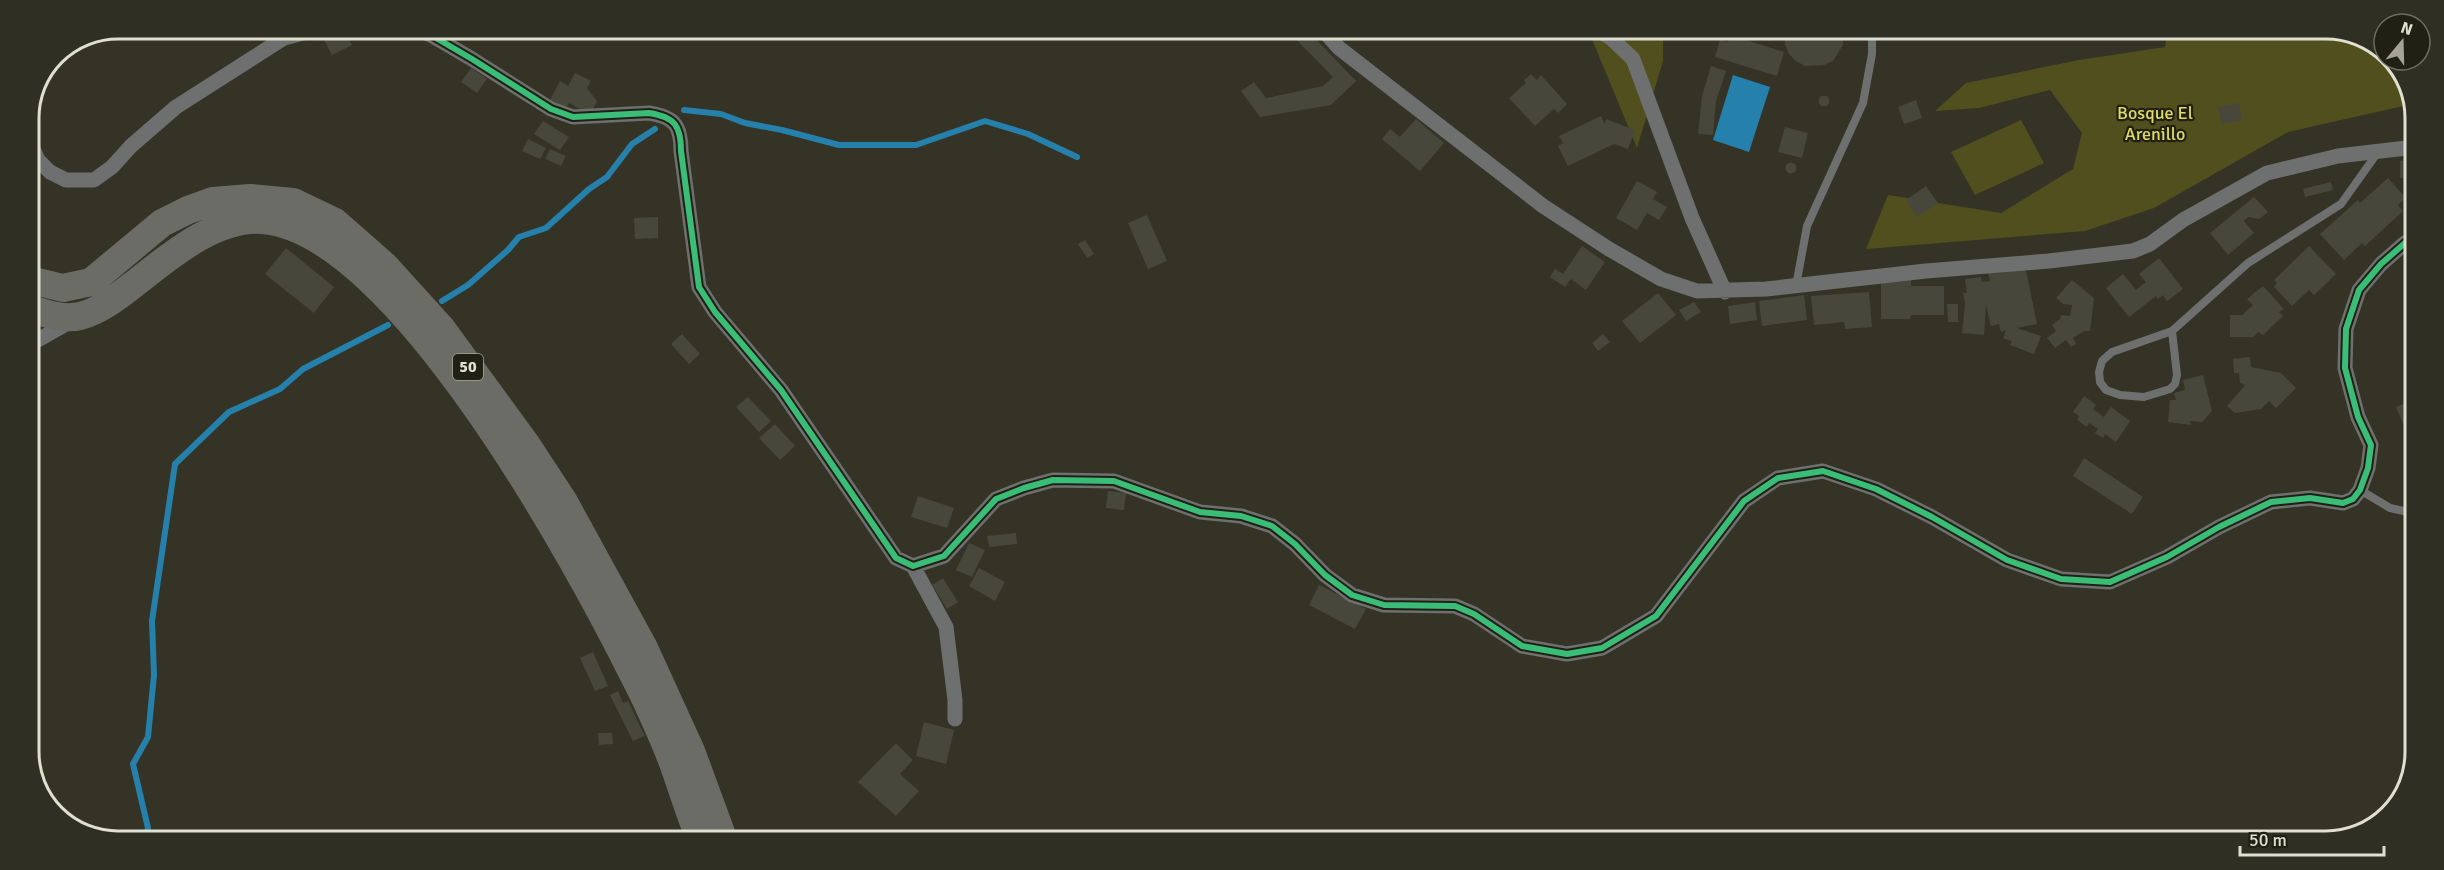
<svg xmlns="http://www.w3.org/2000/svg" width="2444" height="870" viewBox="0 0 2444 870" font-family="Signika,sans-serif">
  <style>
    .green { fill: #514f1d }
    .water { fill: #2580ab }
    .lines { fill: none; stroke-linecap: round; stroke-linejoin: round }
    .stream { stroke: #2580ab; stroke-width: 6 }
    .building { fill: #47473c }
    .lane { stroke: #6e706f; stroke-width: 8 }
    .street { stroke: #6e706f; stroke-width: 15 }
    .highway { stroke: #6b6c66; stroke-width: 28 }
    .cycleway-casing { stroke: #202015; stroke-width: 10 }
    .cycleway { stroke: #3abd76; stroke-width: 6 }
    .labels { text-anchor: middle; dominant-baseline: central; stroke-width: 4.5; stroke-linejoin: round; paint-order: stroke }
    .shield { fill: #202015; stroke: #a6a699; stroke-width: 1.5 }
    .shield-label { font-size: 16px; font-weight: bold; fill: #e0e0d1 }
    .park-label { font-size: 18px; fill: #dfdb61; stroke: #202015 }
    .rim { fill: none; stroke: #e0e0d1; stroke-width: 3 }
  </style>
  <rect width="100%" height="100%" fill="#343326"/>
  <path class="green" d="M1589 32H1663V61L1637 148Z
    M2167 33H2354L2384 54V60H2392L2397 63 2412 104 2288 132 2154 208 2085 231 1866 249 1888 195 2001 213 2073 169 2082 133 2050 90 1979 108 1935 111 1966 83 2079 60 2165 47Z
    M2021 120 2044 163 1975 195 1951 152Z"/>
  <path class="water" d="M1733 75 1770 87 1749 152 1713 140Z"/>
  <g class="lines">
    <path class="stream" d="M684 110 721 114 745 123 782 130 839 145H916L985 121 1028 134 1077 157
      M442 301 468 285 508 250 519 237 546 228 589 189 607 177 632 144 655 129
      M146 837 148 828 133 764 148 737 154 675 152 621 175 464 229 412 280 389 303 369 388 325"/>
  </g>
  <path class="building" d="M344 29 352 45 332 55 324 40Z
    M1288 31H1308L1356 81 1331 105 1260 117 1241 91 1254 82 1266 98 1323 86 1333 77Z
    M1386 31H1427V37L1386 38Z
    M1785 32H1843V45L1833 61 1824 65 1805 66 1796 61 1789 54 1785 45Z
    M1730 35 1784 52 1777 76 1715 57 1720 40 1728 42Z
    M1711 66 1726 71 1716 101 1713 135 1698 134 1702 96Z
    M471 68 487 79 477 93 461 82Z
    M575 73 591 81 587 88 597 101 590 115 569 103 566 108 550 100 560 81 568 86Z
    M1531 74 1537 80 1541 75 1567 104 1558 113 1554 109 1535 126 1509 98 1526 83 1524 80Z
    M1818.5 101a5.5 5.5 0 1 1 11 0a5.5 5.5 0 1 1-11 0Z
    M1916 100 1922 118 1904 124 1898 107Z
    M2239 103 2242 120 2222 124 2218 107Z
    M1601 116 1605 124 1606 119 1635 130 1628 149 1614 144 1568 166 1558 146 1563 143 1559 136Z
    M1416 119 1444 143 1420 171 1382 139 1390 129 1400 137Z
    M543 121 569 137 560 150 534 134Z
    M1785 127 1808 133 1802 158 1778 152Z
    M528 139 546 148 540 159 522 151Z
    M550 149 566 156 561 166 545 159Z
    M2400 161H2415V179L2400 178Z
    M1785.5 168a5.5 5.5 0 1 1 11 0a5.5 5.5 0 1 1-11 0Z
    M2388 178 2406 198 2398 205 2403 211 2365 246 2362 243 2344 260 2320 234 2358 200 2360 203Z
    M1637 181 1657 192 1653 199 1667 207 1659 220 1647 213 1637 230 1616 218Z
    M2331 182 2333 190 2305 197 2303 189Z
    M1926 186 1938 203 1917 217 1906 200Z
    M2254 197 2268 212 2259 219 2248 217 2244 221 2254 233 2228 255 2210 233Z
    M1147 215 1167 261 1148 269 1128 223Z
    M658 217V238L635 239 634 218Z
    M1085 240 1094 254 1087 258 1078 244Z
    M1582 246 1605 262 1586 290 1571 279 1565 287 1550 277 1555 269 1563 274Z
    M2309 246 2336 274 2314 295 2309 290 2292 306 2274 287 2277 283 2274 280Z
    M286 248 334 287 314 313 265 274Z
    M2159 258 2183 289 2167 301 2163 295 2158 299 2156 296 2129 317 2106 288 2123 274 2136 290 2146 282 2139 274Z
    M2025 265 2037 324 2017 328 2041 336 2034 354 2010 345 2012 341 2003 338 2006 330 2001 332 1999 324 1991 326 1986 305 1984 335 1962 333 1965 303 1963 293H1967L1965 279 1981 277 1982 282 1990 281 1988 272Z
    M1881 277H1911V286H1944V315H1911L1910 319H1881Z
    M2072 280 2094 298 2090 331H2084L2073 338 2076 344 2071 347 2066 340 2055 348 2047 338 2056 331 2052 325 2060 319 2061 315 2070 316 2072 305 2063 304 2056 298Z
    M2263 286 2284 309 2279 312 2283 316 2263 335 2258 332 2254 337H2230V315H2242L2253 305 2247 299Z
    M1869 292 1872 327 1845 329 1844 322 1814 325 1811 296Z
    M1658 293 1676 315 1640 343 1622 321Z
    M1804 295 1807 320 1762 326 1759 301Z
    M1694 302 1701 312 1686 321 1679 310Z
    M1755 302 1757 320 1730 324 1728 306Z
    M1947 304H1958V322H1948Z
    M682 334 700 354 689 364 671 344Z
    M1603 334 1610 342 1598 351 1592 343Z
    M2250 357 2251 367 2281 373 2296 388 2276 408 2269 401 2261 409 2235 413 2227 406 2245 385 2240 383 2239 373H2234L2233 359Z
    M2203 375 2212 411 2202 422 2190 421 2191 425 2168 422 2170 400H2176L2174 393 2185 390 2183 380Z
    M2084 396 2096 405 2093 409 2104 417 2111 407 2130 421 2116 442 2105 434 2103 438 2095 433 2098 429 2089 423 2087 427 2077 420 2079 416 2073 412Z
    M748 397 771 421 759 432 736 407Z
    M2413 400V448L2396 407Z
    M775 424 795 446 780 460 759 438Z
    M2084 458 2143 497 2132 514 2073 476Z
    M1108 491 1126 493 1124 510 1106 508Z
    M918 496 954 508 947 528 911 517Z
    M1016 533 1017 544 989 547 987 536Z
    M969 543 985 550 972 577 956 570Z
    M979 568 1005 582 995 601 969 586Z
    M943 578 958 602 947 609 932 585Z
    M1319 585 1366 609 1355 629 1309 605Z
    M593 652 608 686 595 691 580 658Z
    M618 691 623 703 628 701 645 736 633 741 610 695Z
    M924 722 954 730 946 764 916 756Z
    M598 733H612L613 744 599 745Z
    M896 743 913 760 900 774 919 791 896 816 858 782Z"/>
  <g class="lines">
    <path class="lane" d="M1796 286 1807 226 1863 103 1872 54V32
      M2172 331 2177 375 2175 384 2170 389 2144 397 2120 395 2106 390 2100 382 2099 372 2102 361 2112 352 2172 331 2248 263 2341 204 2378 152
      M2360 490 2390 508 2413 513"/>
    <path class="street" d="M415 29 431 35 472 59 551 109 573 117 649 113C675 117 681 126 681 151L699 287 715 312 781 390 896 558 913 566 944 556 996 499 1024 488 1053 480 1114 481 1200 512 1241 516 1272 526 1295 544 1325 575 1352 595 1384 605 1455 606 1474 614 1522 646 1567 654 1602 648 1656 616 1744 501 1778 478 1823 471 1876 489 1932 517 2007 560 2061 579 2110 582 2167 557 2219 527 2271 502 2310 498 2343 503 2353 499 2360 490 2368 468 2371 445 2358 417 2345 368 2346 329 2359 290 2381 264 2405 243 2414 239
      M1324 31 1339 48 1543 206 1609 249 1661 279 1697 291 1766 289 1926 271 2049 261 2133 251 2150 244 2183 220 2267 173 2338 156 2415 147
      M1600 32 1611 38 1633 59 1692 218 1725 292
      M33 102 30 142 38 160 50 172 66 180H94L112 167 131 146 176 107 284 38 318 29
      M29 345 73 320
      M913 566 946 627 955 700V719"/>
    <path class="highway" d="M29 277 34 281 63 288 91 282 162 223 188 210 213 201 250 198 293 202 335 222 384 265 442 329 526 444 564 502 644 648 691 751 723 838
      M29 308C44 313 63 320 80 316 101 311 121 294 138 281 171 255 216 217 262 220 397 229 579 565 635 678 647 701 658 726 668 750 680 779 687 809 700 838"/>
    <defs>
      <path id="cycleway" d="M415 29 431 35 472 59 551 109 573 117 649 113C675 117 681 126 681 151L699 287 715 312 781 390 896 558 913 566 944 556 996 499 1024 488 1053 480 1114 481 1200 512 1241 516 1272 526 1295 544 1325 575 1352 595 1384 605 1455 606 1474 614 1522 646 1567 654 1602 648 1656 616 1744 501 1778 478 1823 471 1876 489 1932 517 2007 560 2061 579 2110 582 2167 557 2219 527 2271 502 2310 498 2343 503 2353 499 2360 490 2368 468 2371 445 2358 417 2345 368 2346 329 2359 290 2381 264 2405 243 2414 239"/>
    </defs>
    <use href="#cycleway" class="cycleway-casing"/>
    <use href="#cycleway" class="cycleway"/>
  </g>
  <g class="labels">
    <rect class="shield" x="453" y="354" width="30" height="26" rx="4.5"/>
    <g class="shield-label">
      <text x="468" y="367">50</text>
    </g>
    <g class="park-label">
      <text x="2155" y="113">Bosque El<tspan x="2155" dy="21">Arenillo</tspan></text>
    </g>
  </g>
  <path d="M0 0H2444V870H0ZM118 39H2326A79 79 0 0 1 2405 118V752A79 79 0 0 1 2326 831H118A79 79 0 0 1 39 752V118A79 79 0 0 1 118 39Z" fill="#2f2f24" fill-rule="evenodd"/>
  <path class="rim" d="M118 39H2326A79 79 0 0 1 2405 118V752A79 79 0 0 1 2326 831H118A79 79 0 0 1 39 752V118A79 79 0 0 1 118 39Z"/>
  <g transform="translate(2402 42) rotate(19)"><circle r="28" fill="#202015" stroke="#6d6d60" stroke-width="1.5"/>
  <path d="M0-4.5L10 22L0 15L-10 22Z" fill="#a4a395"/>
  <text y="-9" font-size="16" font-weight="bold" text-anchor="middle" fill="#e0e0d1">N</text>
  </g>
  <path d="M2240 846v9h144v-9" fill="none" stroke="#e0e0d1" stroke-width="3"/>
  <text x="2249" y="846" font-size="18" fill="#e0e0d1" stroke="#202015" stroke-width="4.5" paint-order="stroke">50 m</text>
</svg>
